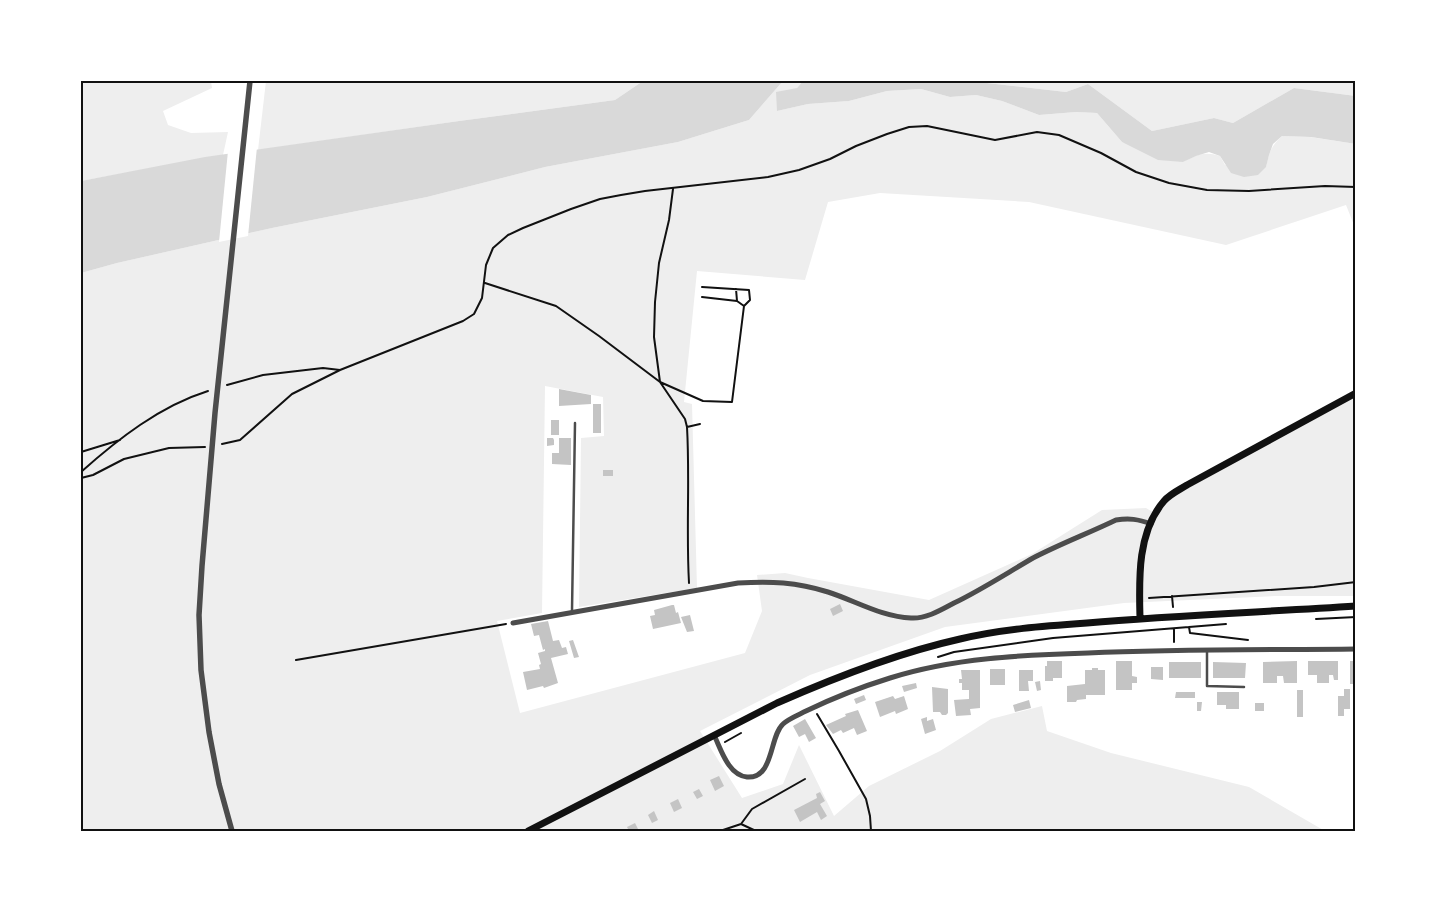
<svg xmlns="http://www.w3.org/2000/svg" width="1437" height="912" viewBox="0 0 1437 912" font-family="Overpass,sans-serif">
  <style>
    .green { fill: #eee }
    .water { fill: #d9d9d9 }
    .pier { fill: #fff }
    .building { fill: #c4c4c4 }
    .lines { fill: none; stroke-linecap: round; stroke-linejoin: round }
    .path { stroke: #111; stroke-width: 2 }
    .service { stroke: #4c4c4c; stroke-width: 2.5 }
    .minor { stroke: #4c4c4c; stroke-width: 5 }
    .tertiary { stroke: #4c4c4c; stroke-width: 5.5 }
    .secondary { stroke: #111; stroke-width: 7 }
    .neatline { fill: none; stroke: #111; stroke-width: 2 }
  </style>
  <rect width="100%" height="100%" fill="#fff"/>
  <path class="green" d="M81 81H211L212 88 163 111 168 125 191 133 228 132 223 155 81 181Z
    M266 81H643L615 100 459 121 258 150Z
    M783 81H803L777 111 808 104 849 101 887 91 921 89 950 97 976 95 1002 101 1039 115 1076 112 1097 113 1122 142 1183 162C1197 155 1204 151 1220 156L1225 165 1266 167C1269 153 1271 146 1282 136L1310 137 1356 144V230L1346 205 1226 245 1029 202 880 193 828 202 805 280 697 271 684 402 692 404 697 588 579 607 581 438 604 436 603 397 545 386 542 613 497 621 520 713 745 653 762 611 757 575 785 573 808 578 929 600 1032 554 1102 510 1146 508 1156 514 1165 501 1356 393V596H1275L1124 603 945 627 810 675 700 731 742 798 783 784 799 745 834 816 869 786 940 751 991 719 1042 706 1047 731 1111 753 1249 787 1325 831H81V273L117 263 272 228 427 197 545 167 678 142 749 120Z
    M969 81H1356V96L1294 88 1233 123 1214 118 1152 131 1088 84 1066 92Z"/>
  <path class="water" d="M643 81H783L749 120 678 142 545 167 427 197 272 228 117 263 81 273V181L205 157 459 121 615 100Z
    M803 81H969L1066 92 1088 84 1152 131 1214 118 1233 123 1294 88 1356 96V144L1311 137 1282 136 1273 144 1269 155 1266 167 1258 175 1244 177 1231 173 1220 156 1209 152 1196 156 1183 162 1158 160 1122 142 1097 113 1076 112 1039 115 1002 101 976 95 950 97 921 89 887 91 849 101 808 104 777 111 776 92 797 88Z"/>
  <path class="pier" d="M257 147 248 236 219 242 228 151Z"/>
  <path class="building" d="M559 389 591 395V404L559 406Z
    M593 404H601V433H593Z
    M551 420H559V435H551Z
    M547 438H553L554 440V445L547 446Z
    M559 438H571V465L552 464V453H559Z
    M603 470H613V476H603Z
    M840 604 843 611 833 616 830 609Z
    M672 605H674L676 613 678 612 681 623 653 629 650 616 655 615 654 610Z
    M690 615 694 631 687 632 681 617Z
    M548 621 553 641 559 640 562 648 566 647 568 654 551 658 558 683 544 688 543 686 527 690 523 672 540 669 539 665 541 664 538 653 545 651V649L543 650 539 635 534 636 531 624Z
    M573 640 579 657 574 658 569 641Z
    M1047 661H1062V678H1053V681H1045V666H1047Z
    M1116 661H1132V676L1137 677V683H1132V690H1116Z
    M1297 661V683H1284L1283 676H1277V683H1263V662Z
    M1308 661H1338V680H1334L1333 675H1329V683H1317V675H1308Z
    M1350 661H1356V684H1350Z
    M1169 662H1201V678H1169Z
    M1213 662 1246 663 1245 678H1213Z
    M1151 667H1163V680L1151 679Z
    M1092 668H1098V670H1105V695H1086V699L1077 700 1076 702H1067V686L1085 684V670H1092Z
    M990 669H1005V685H990Z
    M961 670H980V708L970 709 971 715 956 716 954 700 969 699V690H962V683H959V679H962Z
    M1019 670H1033V681H1028L1029 691H1019Z
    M1040 681 1041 690 1037 691 1035 682Z
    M916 683 917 688 904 692 902 686Z
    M932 687 948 689V713L946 715H942L940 712H933Z
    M1344 689H1350V709H1344V716H1338V696H1344Z
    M1297 690H1303V717H1297Z
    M1176 692H1195V698H1175Z
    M1217 692H1239V709H1226V705H1217Z
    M864 695 866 700 856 704 854 699Z
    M893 696 895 699 904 696 908 709 896 714 895 711 880 717 875 702Z
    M1029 700 1031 708 1015 712 1013 705Z
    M1197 702H1202L1201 711H1197Z
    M1255 703H1264V711H1255Z
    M858 710 867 731 857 735 854 728 843 733 841 730 833 734 826 725 846 716 845 714Z
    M927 717V721L933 719 936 730 925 734 921 719Z
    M805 719 816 738 809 742 805 734 799 737 793 726Z
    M719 776 724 786 715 791 710 780Z
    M699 789 703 796 697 799 693 792Z
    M820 792 825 801 820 804 827 816 821 820 817 812 800 822 794 810 817 798 816 794Z
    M678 799 682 808 674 812 670 803Z
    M654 811 658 820 652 823 648 815Z
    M635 823 639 831H629L627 827Z"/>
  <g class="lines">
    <path class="path" d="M673 189 669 220 659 263 655 302 654 337 660 382 685 419 687 427
      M485 283 556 306 599 336 660 382 703 401 732 402 744 306 750 300 749 290 702 287
      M736 289 737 301 744 306
      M702 297 737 301
      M227 385 263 375 323 368 340 370
      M222 444 240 440 292 394 340 370 463 321 474 314 482 298 486 265 493 248 508 235 523 228 571 209 600 199 621 195 645 191 768 177 799 170 830 159 856 146 887 134 909 127 927 126 995 140 1037 132 1059 135 1101 153 1136 172 1169 183 1207 190 1249 191 1325 186 1356 187
      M81 452 120 440
      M81 472C118 439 160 406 208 391
      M81 478 93 475 124 459 169 448 205 447
      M689 583C686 531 690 479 687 427L700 424
      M1172 596 1173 607
      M1149 598 1314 587 1356 582
      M1316 619 1356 617
      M1189 627 1190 633 1248 640
      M1174 629V642
      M938 657 954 652 1053 638 1226 624
      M296 660 506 624
      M817 714 839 751 866 799 870 816 871 831
      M725 742 741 733
      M741 824 756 831
      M720 831 741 824 752 809 805 779"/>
    <path class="service" d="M572 611 575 423
      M1207 650V686L1244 687"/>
    <path class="minor" d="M513 623 738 583C771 581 796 582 828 592 856 601 882 617 911 618 926 619 941 610 954 603 981 590 1007 573 1033 558 1060 544 1089 533 1116 520 1129 518 1138 519 1151 524
      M714 735C721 749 728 775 747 777 774 779 769 737 783 724 788 719 798 715 806 711 833 698 861 687 890 678 953 658 1022 655 1088 653 1177 649 1266 650 1356 649"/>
    <path class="tertiary" d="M232 831 219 784 209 732 201 670 199 615 202 566 215 413 250 81"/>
    <path class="secondary" d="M1140 618C1139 580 1137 532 1164 501 1170 494 1179 490 1187 485L1356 393
      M528 831 777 703C836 677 897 653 960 639 1002 629 1044 626 1087 623 1177 615 1266 612 1356 606"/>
  </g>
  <rect width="1437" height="912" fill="none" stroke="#ffffff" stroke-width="165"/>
  <rect x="82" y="82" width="1272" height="748" class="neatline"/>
</svg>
